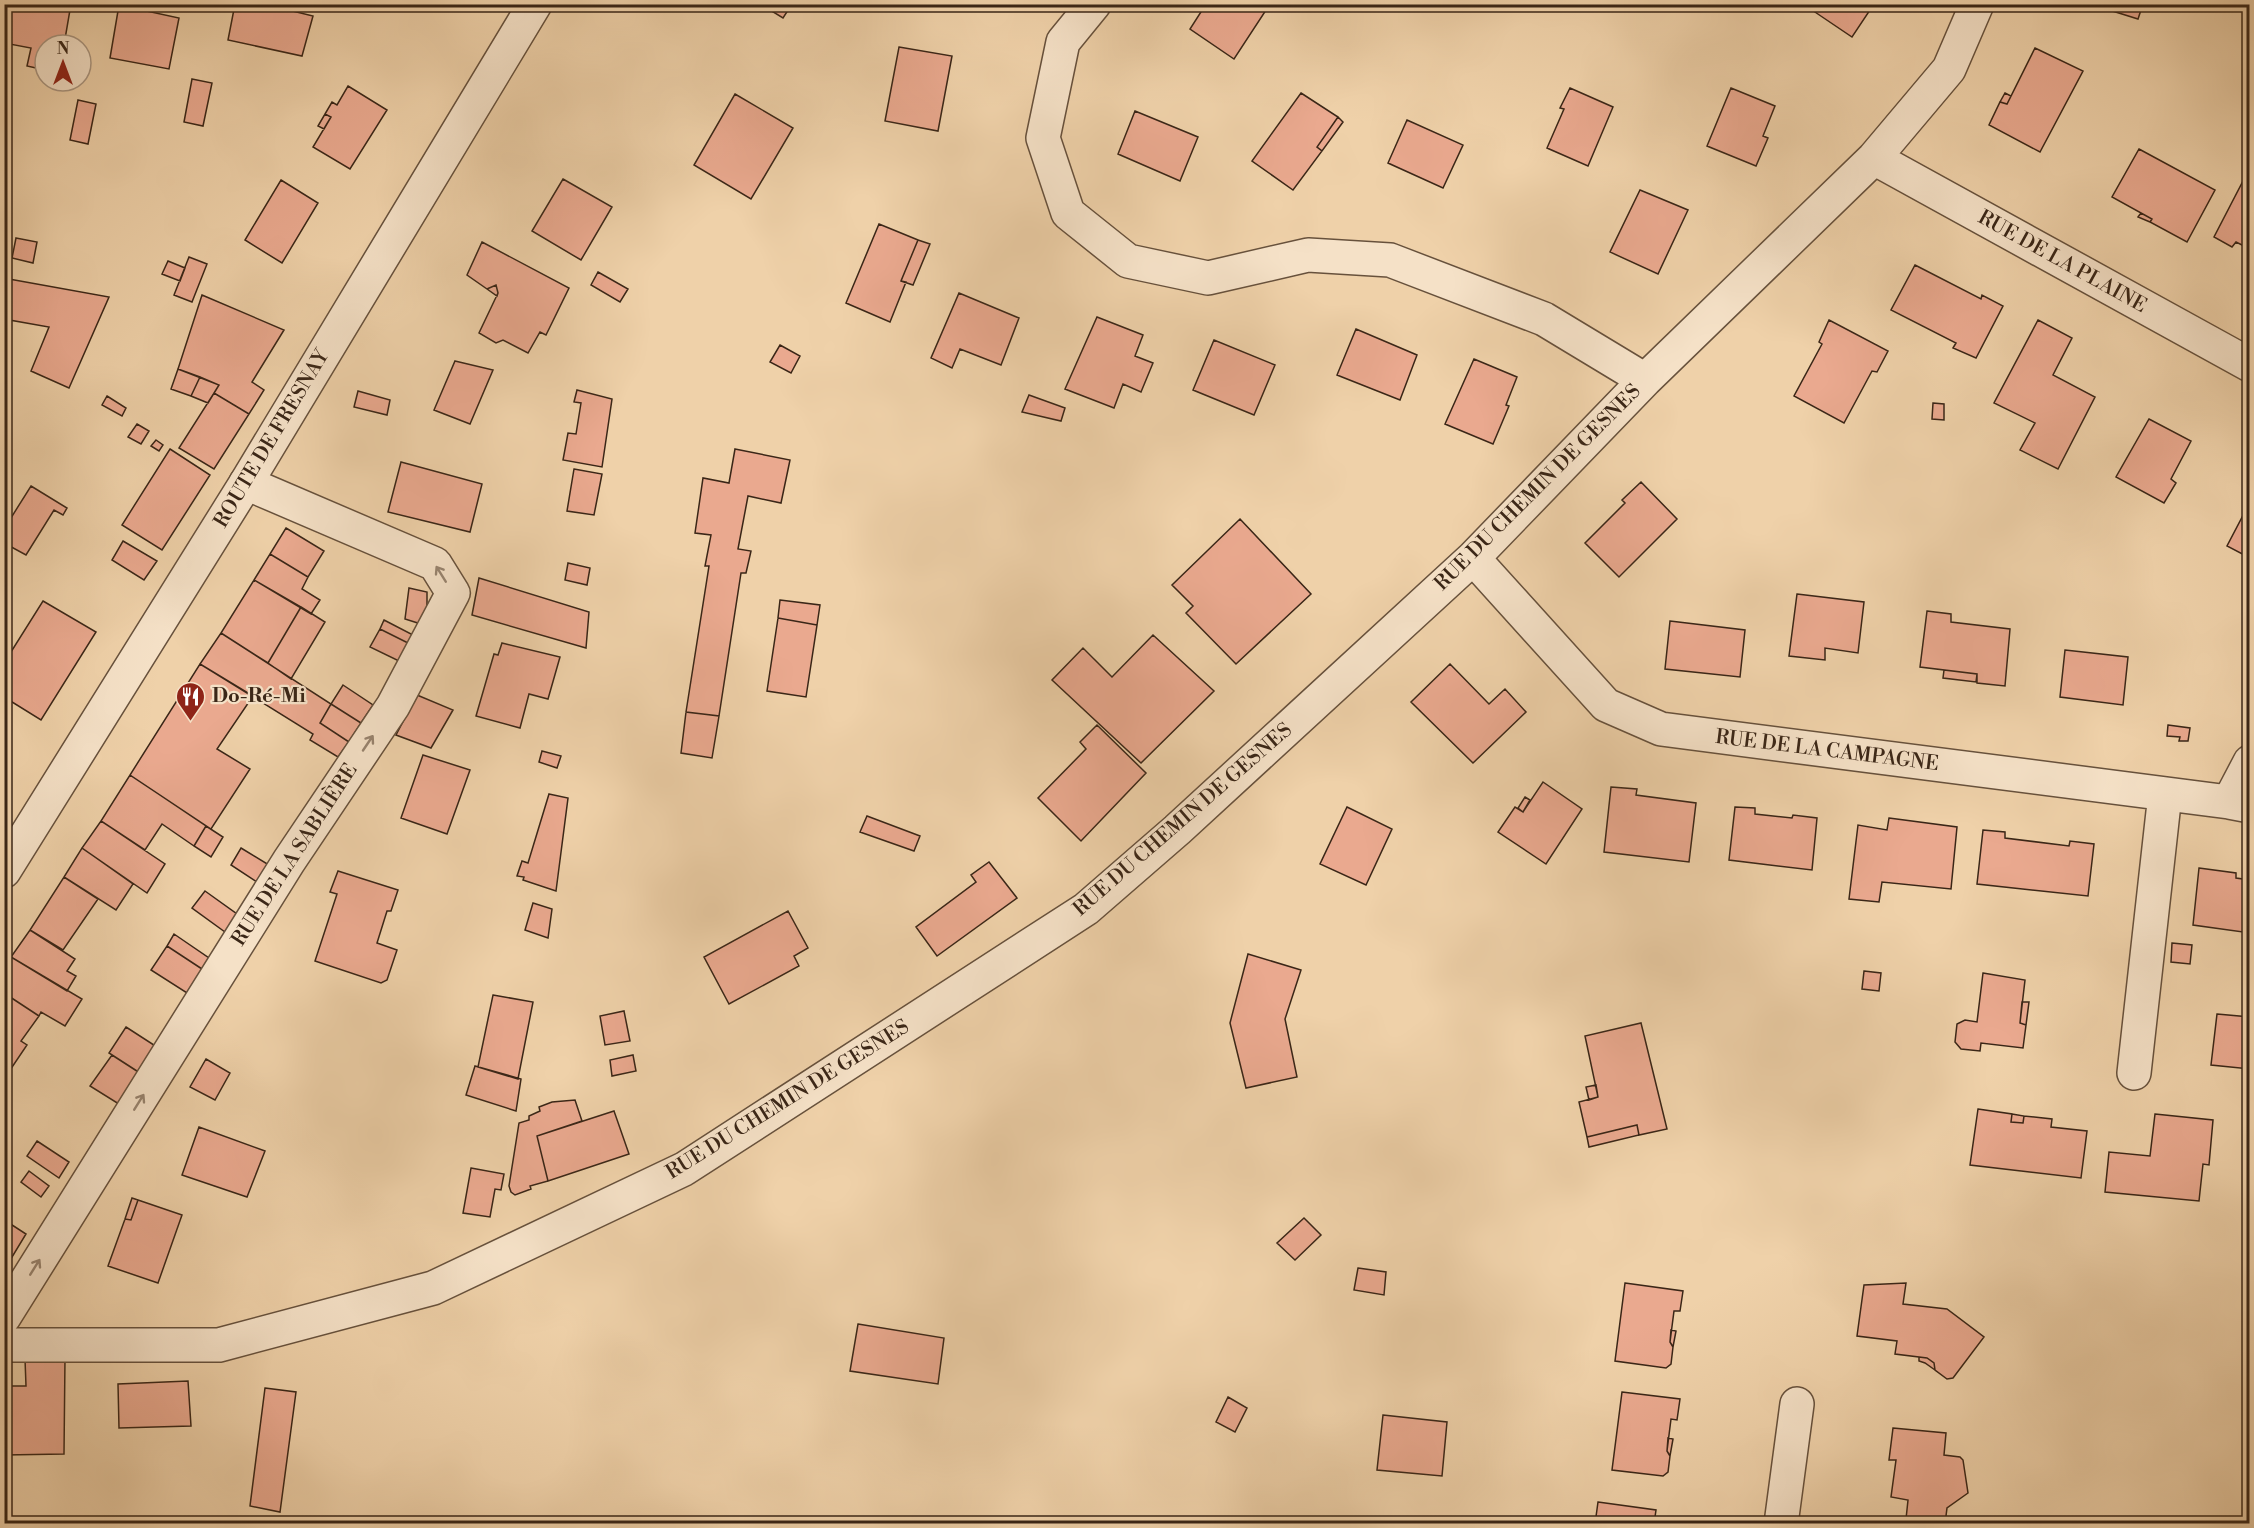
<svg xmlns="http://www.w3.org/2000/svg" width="2254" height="1528" viewBox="0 0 2254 1528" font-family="'Libre Bodoni',serif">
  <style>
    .building { fill: #eaa98f; stroke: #3a2617; stroke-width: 1.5 }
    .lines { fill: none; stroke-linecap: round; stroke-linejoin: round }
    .minor-casing { stroke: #67513c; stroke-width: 36 }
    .tertiary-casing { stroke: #67513c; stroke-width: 36 }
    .minor { stroke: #f5e1c7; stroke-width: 33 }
    .tertiary { stroke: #f5e1c7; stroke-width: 33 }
    .oneway { stroke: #98846f }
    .labels { text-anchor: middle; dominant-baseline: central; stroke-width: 4.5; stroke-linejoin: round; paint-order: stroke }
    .street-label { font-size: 20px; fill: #3a2617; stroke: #f5e1c7 }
    .poi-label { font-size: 20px; font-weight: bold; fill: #3a2617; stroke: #f5e1c7; text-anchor: start }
  </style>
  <rect width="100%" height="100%" fill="#efd1a9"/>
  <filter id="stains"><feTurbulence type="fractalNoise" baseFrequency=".00333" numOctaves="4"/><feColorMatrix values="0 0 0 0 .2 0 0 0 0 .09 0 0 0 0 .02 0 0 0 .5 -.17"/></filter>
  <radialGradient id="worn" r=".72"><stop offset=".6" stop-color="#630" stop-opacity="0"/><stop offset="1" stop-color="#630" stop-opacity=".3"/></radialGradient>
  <path class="building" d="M4 4H71L64 45H45V70L27 66 31 48 4 43Z
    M235 4H264L313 16 302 56 228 40Z
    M760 4H792L783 18Z
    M1206 4H1270L1234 59 1190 29Z
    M1661 4H1675L1670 11Z
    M1808 4H1874L1852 37 1806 6Z
    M2090 4H2143L2138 19Z
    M119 5 179 18 169 69 110 58Z
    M899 47 952 56 938 131 885 121Z
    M2035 48 2083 71 2040 152 1989 125 2000 102 2007 104Z
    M192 79 212 83 203 126 184 122Z
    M348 86 387 110 350 169 313 147 331 117 325 114 332 102 337 105Z
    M1570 88 1613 107 1588 166 1547 148 1564 109 1560 108Z
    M1731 88 1775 106 1763 136 1768 138 1756 166 1707 146Z
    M1301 93 1338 117 1317 147 1322 151 1293 190 1252 161Z
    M2005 93 2011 96 2007 104 2000 102Z
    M735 94 793 128 751 199 694 165Z
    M78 100 96 104 88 144 70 140Z
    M1135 111 1198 137 1180 181 1118 154Z
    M325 114 331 117 324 129 318 126Z
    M1338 117 1343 122 1322 151 1317 147Z
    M1407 120 1463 145 1443 188 1388 163Z
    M2139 149 2215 190 2187 242 2150 222 2152 219 2112 197Z
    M563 179 612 207 581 260 532 231Z
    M281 180 318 203 282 263 245 240Z
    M2243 181 2250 184V249L2236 242 2232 247 2214 237Z
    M1640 190 1688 210 1658 274 1610 252Z
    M2141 213 2152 219 2150 222 2138 217Z
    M879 224 918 240 901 281 906 282 890 322 846 303Z
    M16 238 37 242 33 263 12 258Z
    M918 240 930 244 913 285 901 281Z
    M482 242 569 288 546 335 540 332 528 353 503 340 496 343 479 333 498 293 496 285 487 289 467 275Z
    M189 257 207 264 192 302 174 295Z
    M168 261 185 268 180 281 162 274Z
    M1915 265 1981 299 1982 295 2003 306 1976 358 1953 348 1956 343 1891 310Z
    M598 272 628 289 620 302 591 285Z
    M9 279 109 297 69 388 31 371 49 327 4 319V303Z
    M496 285 498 293 497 296 487 289Z
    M959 293 1019 318 1001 365 960 349 952 368 931 358Z
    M202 295 284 330 252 382 264 390 249 414 214 393 219 385 178 369Z
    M1097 317 1143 335 1135 356 1153 363 1141 392 1123 384 1114 408 1065 389Z
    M1829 320 1888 351 1877 372 1872 371 1844 423 1794 396 1822 344 1819 342Z
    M2038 320 2072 338 2053 375 2095 397 2058 469 2020 450 2035 423 1994 403Z
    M1356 329 1417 355 1400 400 1337 375Z
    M1214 340 1275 365 1254 415 1193 390Z
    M780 345 800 356 791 373 770 362Z
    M1474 359 1517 377 1506 405 1509 406 1493 444 1445 424Z
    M455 361 493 370 470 424 434 410Z
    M178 369 200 377 191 396 171 389Z
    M200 377 219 385 208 403 191 396Z
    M577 390 612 399 602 467 563 460 568 433 576 434 581 403 574 402Z
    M358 391 390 400 387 415 354 407Z
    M214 393 249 414 214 469 179 448Z
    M1029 395 1065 408 1061 421 1022 412Z
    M107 396 126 408 122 416 102 405Z
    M1933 403 1944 404V420L1932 419Z
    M2149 419 2191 441 2171 479 2176 483 2164 503 2116 477Z
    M137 424 149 431 141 444 128 437Z
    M156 440 163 445 159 451 151 446Z
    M170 449 210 475 162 550 122 525Z
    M735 449 790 460 781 503 748 496 738 549 751 551 746 573H741L719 716 686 712 709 566H705L711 535 695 533 703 478 729 483Z
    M401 462 482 484 470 532 388 512Z
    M574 469 602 474 594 515 567 511Z
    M1641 482 1677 519 1619 577 1585 543 1625 503 1622 500Z
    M31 486 67 508 63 515 54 510 26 555 4 543V529Z
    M2250 502V558L2227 546Z
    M1240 519 1311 594 1236 664 1186 613 1193 606 1172 585Z
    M286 528 324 551 308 577 270 554Z
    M123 541 157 561 144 580 112 560Z
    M270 554 308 577 302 589 320 600 311 614 254 580Z
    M568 563 590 568 587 585 565 580Z
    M479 578 589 612 586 648 472 615Z
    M254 580 301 607 268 663 221 633Z
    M4 587 10 590 4 600Z
    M409 588 427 592V612L421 624 405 619Z
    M1797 594 1864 602 1858 653 1825 648V660L1789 656Z
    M780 600 820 605 817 625 778 618Z
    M43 601 96 632 41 720 4 697V663Z
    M301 607 325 622 291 679 268 663Z
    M1927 611 1951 614V622L2010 629 2005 686 1977 683V674L1920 667Z
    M778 618 817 625 806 697 767 691Z
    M384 620 415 636 410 644 380 629Z
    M1670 621 1745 630 1740 677 1665 669Z
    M380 629 410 644 401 662 370 647Z
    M221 633 331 704 320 723 349 742 338 757 310 740 313 734 200 664Z
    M1153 635 1214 691 1141 763 1052 680 1083 648 1112 677Z
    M502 643 560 657 548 699 529 694 520 728 476 716 494 654 498 655Z
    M2065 650 2128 657 2123 705 2060 697Z
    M200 664 253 696 217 749 250 769 211 829 130 775Z
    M1450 664 1489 704 1505 689 1526 712 1473 763 1411 702Z
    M1944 670 1977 674 1976 682 1943 678Z
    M343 685 373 705 361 723 331 704Z
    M417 695 453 710 431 748 396 735Z
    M331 704 361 723 349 742 320 723Z
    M686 712 719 716 712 758 681 753Z
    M1097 725 1146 773 1081 841 1038 798 1086 749 1080 742Z
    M2168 725 2190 728 2188 741H2179L2180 737 2167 736Z
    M542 751 561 756 557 768 539 762Z
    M423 755 470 770 447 834 401 818Z
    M130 775 206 826 194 846 162 824 145 850 101 821Z
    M1543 782 1582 809 1546 864 1498 832 1515 807 1523 812Z
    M1611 787 1637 789 1636 795 1696 803 1689 862 1604 852Z
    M549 794 568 798 556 891 523 880 524 877 517 876 522 861 528 863Z
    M1525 797 1530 800 1523 812 1518 808Z
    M1347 807 1392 829 1366 885 1320 864Z
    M1735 807 1755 808V814L1792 818 1793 815 1817 818 1812 870 1729 860Z
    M867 816 920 836 914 851 860 832Z
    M1889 818 1957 827 1951 889 1882 882 1879 902 1849 899 1858 825 1887 830Z
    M101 821 165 864 147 893 82 848Z
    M206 826 223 837 211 857 194 846Z
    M1983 830 2005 832V838L2069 846 2070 841 2094 844 2088 896 1977 884Z
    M82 848 133 884 116 910 64 877Z
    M241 848 269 865 257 882 231 865Z
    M989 862 1017 898 937 956 916 927 976 882 971 875Z
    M2199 868 2236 873V878L2250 880V933L2193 925Z
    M338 871 398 890 391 911H387L377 943 397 950 387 980 381 983 315 961 337 894 330 892Z
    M64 877 98 899 63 950 30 930Z
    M205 891 237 914 225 932 192 908Z
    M533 903 552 909 548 938 525 930Z
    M788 911 808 948 794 956 799 966 729 1004 704 957Z
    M30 930 75 959 67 971 76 976 67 991 11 957Z
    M174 934 209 958 202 969 167 946Z
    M2172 943 2192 945 2190 964 2171 962Z
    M167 946 202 969 187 993 151 970Z
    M1248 954 1301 970 1285 1019 1297 1077 1246 1088 1230 1023Z
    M11 957 82 999 65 1026 41 1012 39 1016 4 993V968Z
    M1864 971 1881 973 1879 991 1862 989Z
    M1983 973 2025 980 2020 1023 2026 1025 2023 1048 1981 1043 1980 1051 1961 1049 1955 1042 1957 1024 1965 1020 1977 1022Z
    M4 993 39 1016 21 1041 27 1045 4 1079Z
    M493 995 533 1002 518 1079 478 1067Z
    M2022 1002H2029L2026 1025 2020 1023Z
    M624 1011 630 1041 605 1045 600 1016Z
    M2217 1014 2250 1017V1069L2211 1065Z
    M1641 1023 1667 1129 1639 1135 1637 1125 1587 1137 1579 1102 1598 1097 1585 1036Z
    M126 1027 157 1047 140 1073 109 1053Z
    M112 1055 143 1075 122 1106 90 1086Z
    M633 1055 636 1071 612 1076 610 1060Z
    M206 1059 230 1073 215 1100 190 1087Z
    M475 1066 521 1079 516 1111 466 1095Z
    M1596 1085 1598 1097 1589 1100 1586 1087Z
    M575 1100 582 1121 537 1136 548 1181 530 1186 531 1189 515 1195 511 1192 509 1186 519 1123 529 1120V1116L540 1111 539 1107 552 1102Z
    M1978 1109 2012 1114 2011 1122 2023 1123 2024 1116 2052 1119 2051 1127 2087 1131 2081 1178 1970 1165Z
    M614 1111 629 1154 548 1181 537 1136Z
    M2012 1114 2024 1116 2023 1123 2011 1122Z
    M2155 1114 2213 1120 2209 1165 2203 1164 2199 1201 2105 1192 2109 1152 2150 1156Z
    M1637 1125 1639 1135 1589 1147 1587 1137Z
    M199 1127 265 1151 247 1197 182 1175Z
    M37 1141 69 1162 59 1178 27 1156Z
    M471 1168 504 1174 501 1190 495 1189 490 1217 463 1213Z
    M29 1171 49 1186 41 1197 21 1182Z
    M132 1198 138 1200 131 1220 125 1219Z
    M138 1200 182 1215 158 1283 108 1266 125 1219 131 1220Z
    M1304 1218 1321 1235 1295 1260 1277 1243Z
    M9 1223 26 1234 6 1267 4 1266V1230Z
    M1358 1268 1386 1272 1384 1295 1354 1290Z
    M1625 1283 1683 1291 1680 1311H1674L1670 1342 1673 1347 1671 1364 1666 1368 1615 1361Z
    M1906 1283 1903 1304 1947 1309 1984 1337 1953 1378 1947 1379 1935 1370 1934 1363 1927 1358 1895 1354 1897 1341 1857 1336 1864 1285Z
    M858 1324 944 1338 938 1384 850 1371Z
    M1671 1330 1676 1331 1673 1347 1670 1342Z
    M1919 1357 1927 1358 1934 1363 1935 1370 1925 1363 1919 1361Z
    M65 1358 64 1454 4 1455V1386H26L25 1359Z
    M188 1381 191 1426 119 1428 118 1384Z
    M265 1388 296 1392 280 1512 250 1506Z
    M1622 1392 1680 1399 1677 1420 1671 1419 1667 1451 1670 1456 1668 1472 1663 1476 1612 1470Z
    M1228 1397 1247 1408 1235 1432 1216 1422Z
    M1383 1415 1447 1422 1442 1476 1377 1470Z
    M1893 1428 1946 1433 1944 1455 1960 1457 1963 1460 1968 1493 1947 1508 1945 1524 1906 1519 1908 1500 1891 1497 1896 1460H1889Z
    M1668 1438 1673 1439 1670 1456 1667 1451Z
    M1598 1502 1656 1510 1654 1524H1595Z"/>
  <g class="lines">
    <defs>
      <path id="minor" d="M1094 4 1063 42 1043 138 1068 213 1128 261 1208 278 1308 255 1390 260 1544 319 1645 380
        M1874 158 2250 365
        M1473 558 1606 705 1661 729 2229 802 2250 806
        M2229 802 2250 762
        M2134 1073 2165 794
        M4 1317 289 861 393 706 453 593 435 564 246 483
        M4 1345H219L433 1288 684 1169 1086 909 1177 830 1473 558 1645 380 1874 158 1949 69 1977 4
        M1781 1524 1797 1404"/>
      <path id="tertiary" d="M4 871 246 483 535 4"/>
    </defs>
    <use href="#minor" class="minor-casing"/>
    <use href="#tertiary" class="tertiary-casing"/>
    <use href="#minor" class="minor"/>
    <use href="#tertiary" class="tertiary"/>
  </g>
  <defs><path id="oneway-shaft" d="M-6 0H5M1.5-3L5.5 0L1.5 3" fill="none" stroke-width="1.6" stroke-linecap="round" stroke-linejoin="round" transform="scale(1.5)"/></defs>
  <g class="oneway">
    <use href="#oneway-shaft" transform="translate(441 574) rotate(-122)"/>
    <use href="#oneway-shaft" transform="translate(368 743) rotate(-56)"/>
    <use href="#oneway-shaft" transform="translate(139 1102) rotate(-58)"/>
    <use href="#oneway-shaft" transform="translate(35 1267) rotate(-58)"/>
  </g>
  <defs>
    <symbol id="restaurant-pin" viewBox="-11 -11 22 30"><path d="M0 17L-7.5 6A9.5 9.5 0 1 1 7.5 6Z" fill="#8f2418" stroke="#f5e1c7"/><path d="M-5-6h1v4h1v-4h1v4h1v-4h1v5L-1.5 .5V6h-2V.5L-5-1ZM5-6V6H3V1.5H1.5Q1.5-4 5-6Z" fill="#fff"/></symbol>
  </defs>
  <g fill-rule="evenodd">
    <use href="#restaurant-pin" x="174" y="680" width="33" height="45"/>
  </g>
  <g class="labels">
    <g class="street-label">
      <text transform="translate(2062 262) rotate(29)">RUE DE LA PLAINE</text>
      <text transform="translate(272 439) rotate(-59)">ROUTE DE FRESNAY</text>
      <text transform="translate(1538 488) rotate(-45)">RUE DU CHEMIN DE GESNES</text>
      <text transform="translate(1827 751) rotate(7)">RUE DE LA CAMPAGNE</text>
      <text transform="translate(1183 820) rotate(-41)">RUE DU CHEMIN DE GESNES</text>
      <text transform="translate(295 855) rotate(-57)">RUE DE LA SABLIÈRE</text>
      <text transform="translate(788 1100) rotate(-32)">RUE DU CHEMIN DE GESNES</text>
    </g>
    <g class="poi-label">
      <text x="212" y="696">Do-Ré-Mi</text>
    </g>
  </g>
  <rect width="2254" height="1528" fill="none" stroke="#efd1a9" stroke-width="24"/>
  <rect x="6" y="6" width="2242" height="1516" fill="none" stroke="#3a2617" stroke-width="3"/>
  <rect x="12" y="12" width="2230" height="1504" fill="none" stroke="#3a2617" stroke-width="1.5"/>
  <g transform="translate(63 63)"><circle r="28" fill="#f5e1c7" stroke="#aa9681" stroke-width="1.5"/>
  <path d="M0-4.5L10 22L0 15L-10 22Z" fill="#8f2418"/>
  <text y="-9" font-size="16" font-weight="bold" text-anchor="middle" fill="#3a2617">N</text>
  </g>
  <rect width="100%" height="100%" filter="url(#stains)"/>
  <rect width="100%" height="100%" fill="url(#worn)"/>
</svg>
